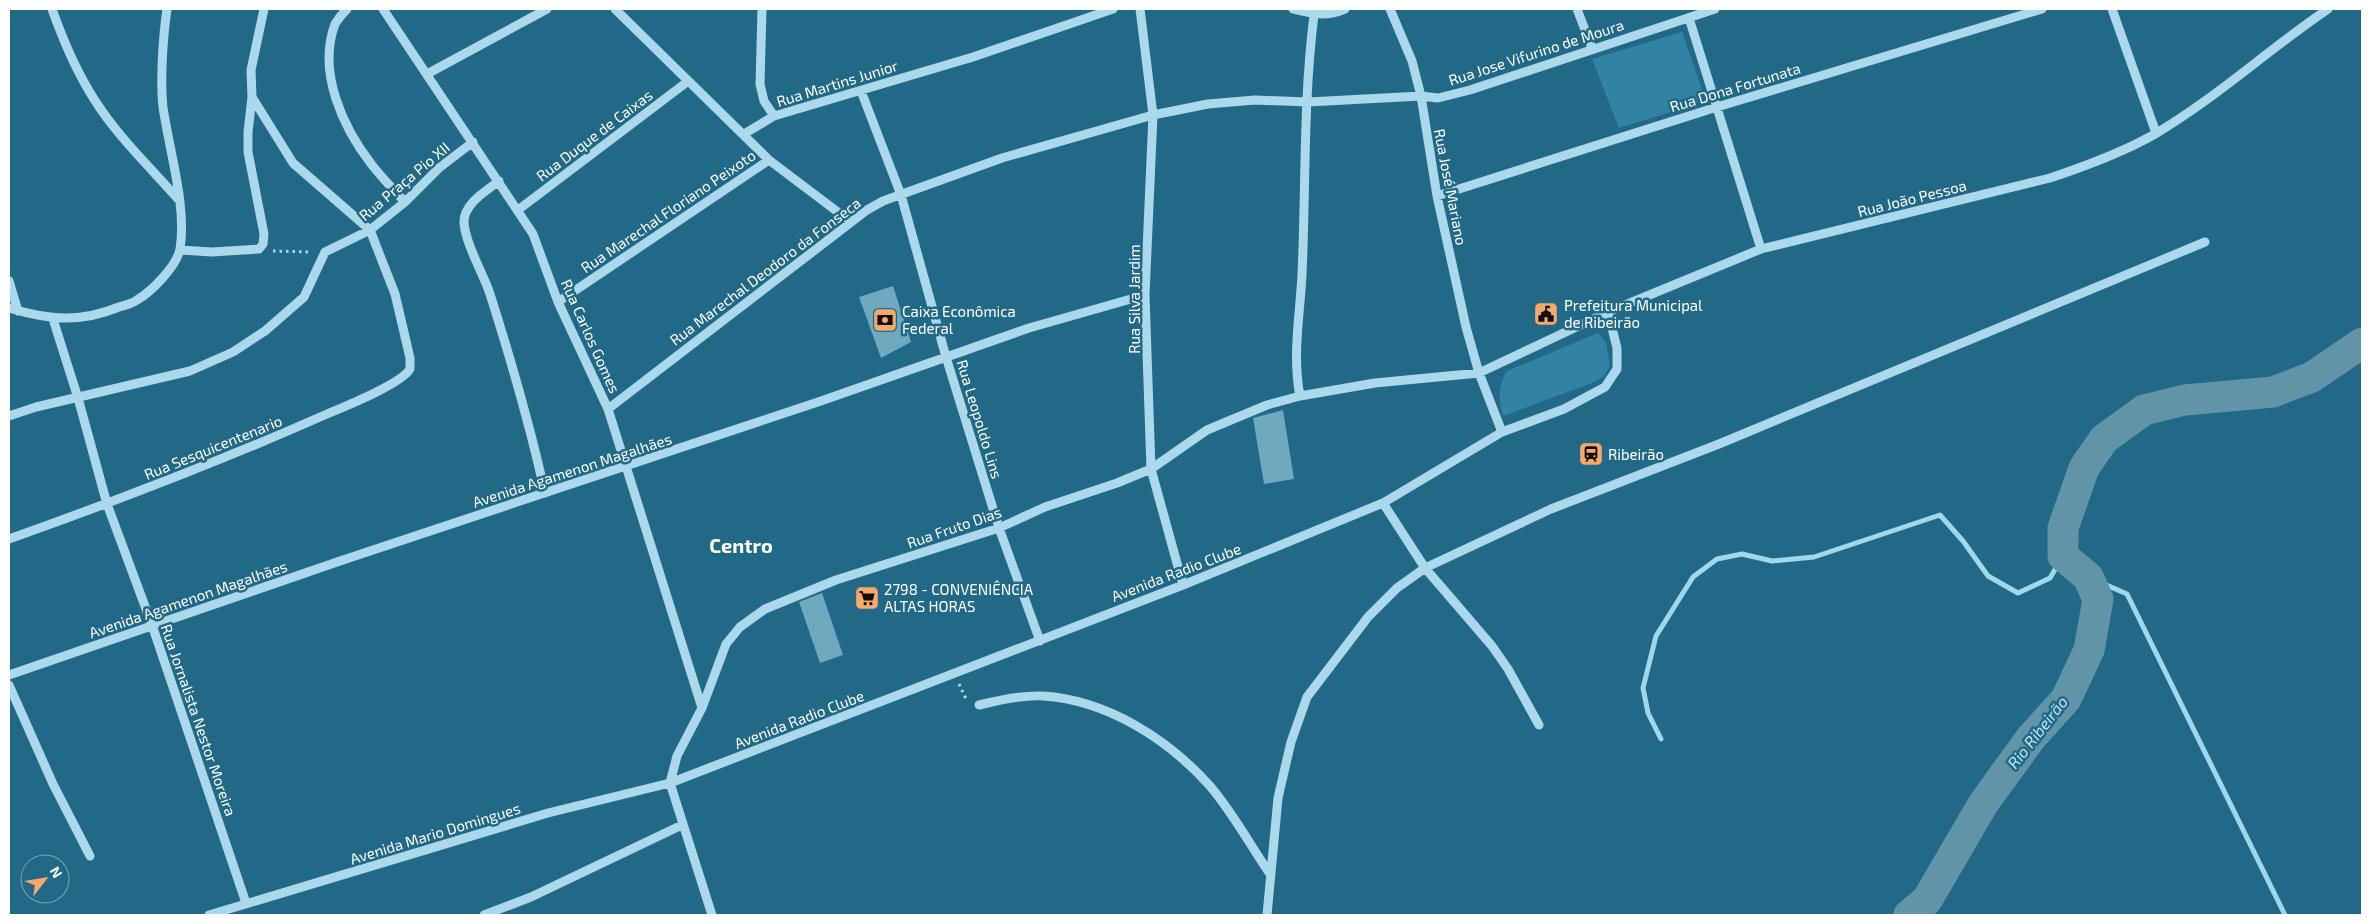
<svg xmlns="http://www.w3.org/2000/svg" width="2371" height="924" viewBox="0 0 2371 924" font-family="'Exo 2',sans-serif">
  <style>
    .green { fill: #3283a3 }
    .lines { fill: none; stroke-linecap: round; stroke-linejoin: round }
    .stream { stroke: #9fd7eb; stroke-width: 5 }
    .river { stroke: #6294a8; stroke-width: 31 }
    .building { fill: #6fa9bf }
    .path { stroke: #abd8ea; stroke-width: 3; stroke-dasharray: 2.5 4; stroke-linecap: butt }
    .minor { stroke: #abd8ea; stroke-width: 9 }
    .labels { text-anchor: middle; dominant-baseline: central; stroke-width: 5; stroke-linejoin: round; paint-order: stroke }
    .street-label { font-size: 15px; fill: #fff; stroke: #216987 }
    .poi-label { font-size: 15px; fill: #fff; stroke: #216987; text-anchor: start }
    .water-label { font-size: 16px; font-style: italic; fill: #bde4f2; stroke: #216987 }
    .district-label { font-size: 20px; font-weight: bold; fill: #fff; stroke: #216987 }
  </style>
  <rect width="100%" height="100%" fill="#216987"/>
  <path class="green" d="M1682 32 1706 101 1619 128 1592 59Z
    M1598 333 1606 342 1610 366 1604 376 1592 383 1503 416C1498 399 1498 386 1507 371Z"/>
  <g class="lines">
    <path class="stream" d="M2088 577 2127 594 2285 915
      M1661 739 1648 713 1643 688 1656 636 1693 577 1717 559 1742 554 1772 561 1814 557 1940 515 1963 541 1988 576 2018 593 2050 578 2063 556"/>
    <path class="river" d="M1909 915 1927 900 1983 804 2030 739 2066 699 2089 650 2098 599 2088 577 2063 556V528L2084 468 2104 439 2144 410 2185 400 2273 392 2312 377 2362 343"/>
  </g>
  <path class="building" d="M893 286 911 342 881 358 859 297Z
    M1283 410 1294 479 1264 484 1253 418Z
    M822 593 843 655 820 663 799 602Z"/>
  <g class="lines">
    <path class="path" d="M273 251 312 252
      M959 684 967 701"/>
    <path class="minor" d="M52 9C63 40 76 71 94 99 117 136 150 167 178 199
      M347 9C343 13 338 19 335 24 317 72 343 128 372 165 382 178 394 190 405 202
      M383 9 533 234 558 302 608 409 702 708
      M615 9 769 160 851 222
      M762 9 760 84 764 101 774 116
      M1140 9 1153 115 1145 295 1151 469 1183 585
      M1293 9C1312 14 1326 17 1345 9
      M1390 9 1412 61 1421 96 1437 196 1466 327 1479 373 1502 432
      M1577 9 1592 48
      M2112 9 2156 133
      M1689 18 1761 249
      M427 74 547 9
      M861 91 901 195 946 357 999 528 1040 641
      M744 134 774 116 973 57 1113 9
      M499 181C486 191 463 204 464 223 466 245 483 273 490 294 511 360 530 426 545 493
      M1437 196 1717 107 2042 9
      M518 210 687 82
      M180 250 212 252 259 249 263 244 264 234 248 152V132L252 97
      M9 281 18 311
      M558 302 769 160
      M9 308C49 320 80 323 119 307 125 305 132 304 137 300 151 292 177 266 180 249 187 206 169 150 163 107 160 80 163 36 167 9
      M53 319 78 398 107 504 152 625 246 903
      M1300 396C1292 355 1300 316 1302 274 1306 188 1303 101 1314 15
      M608 409 867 210 883 201 1002 158 1153 115 1208 104 1255 100 1308 102 1421 96 1438 98 1470 90 1715 9
      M9 416 36 407 190 371 233 352 265 331 304 297 325 252 370 230 405 202 439 168 473 142
      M1383 503 1425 568 1492 646 1508 669 1539 725
      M9 539C116 501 223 460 327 414 346 406 401 384 410 369V358L395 294 370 230 293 163 252 97 251 70 264 9
      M9 675 340 561 821 401 1029 328 1145 295
      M9 685 53 784 90 856
      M979 705C1000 700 1022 695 1043 696 1107 700 1168 739 1210 786 1233 813 1250 845 1270 874
      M670 783 677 756 702 708 726 644 740 627 765 609 836 580 999 528 1045 507 1117 483 1151 469 1207 430 1267 405 1300 396 1375 383 1479 373 1608 312 1761 249 2050 178C2086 166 2122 153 2155 134 2216 98 2269 49 2328 9
      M670 783 712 915
      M209 915 548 813 670 783 1183 585 1383 503 1502 432 1564 409 1605 387 1617 369V348L1608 312
      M484 915 531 897 682 825
      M1267 915 1278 798 1291 742 1307 697 1368 617 1397 588 1425 568 1551 509 1719 444 2205 242"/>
  </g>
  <defs>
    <symbol id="civic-square" viewBox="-11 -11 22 22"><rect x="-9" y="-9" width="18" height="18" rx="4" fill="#f7a96c" stroke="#216987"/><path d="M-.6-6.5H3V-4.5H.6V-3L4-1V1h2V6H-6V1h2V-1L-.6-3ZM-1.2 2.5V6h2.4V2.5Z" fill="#111"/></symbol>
    <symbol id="bank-square" viewBox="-11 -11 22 22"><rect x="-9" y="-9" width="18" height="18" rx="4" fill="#f7a96c" stroke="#216987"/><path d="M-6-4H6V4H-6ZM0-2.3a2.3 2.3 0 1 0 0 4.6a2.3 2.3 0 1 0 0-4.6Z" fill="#111"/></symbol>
    <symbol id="station-square" viewBox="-11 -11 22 22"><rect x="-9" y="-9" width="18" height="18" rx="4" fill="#f7a96c" stroke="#216987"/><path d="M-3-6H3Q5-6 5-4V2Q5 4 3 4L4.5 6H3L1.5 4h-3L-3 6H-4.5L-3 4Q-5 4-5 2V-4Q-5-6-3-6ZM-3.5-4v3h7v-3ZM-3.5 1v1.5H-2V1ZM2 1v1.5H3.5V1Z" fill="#111"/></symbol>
    <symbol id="supermarket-square" viewBox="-11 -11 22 22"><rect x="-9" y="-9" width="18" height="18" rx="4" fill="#f7a96c" stroke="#216987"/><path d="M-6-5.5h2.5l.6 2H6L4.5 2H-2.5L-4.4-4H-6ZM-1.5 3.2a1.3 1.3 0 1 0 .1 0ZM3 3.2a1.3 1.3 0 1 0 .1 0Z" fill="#111"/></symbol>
  </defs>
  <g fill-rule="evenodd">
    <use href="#civic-square" x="1532" y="300" width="28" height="28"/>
    <use href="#bank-square" x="871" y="306" width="28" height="28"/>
    <use href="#station-square" x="1577" y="440" width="28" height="28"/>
    <use href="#supermarket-square" x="853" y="584" width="28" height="28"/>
  </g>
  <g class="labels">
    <g class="street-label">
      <text transform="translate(1536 52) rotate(-18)">Rua Jose Vifurino de Moura</text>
      <text transform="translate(837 83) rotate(-17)">Rua Martins Junior</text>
      <text transform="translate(1735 87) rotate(-17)">Rua Dona Fortunata</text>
      <text transform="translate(594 135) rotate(-37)">Rua Duque de Caixas</text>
      <text transform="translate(404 181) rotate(-40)">Rua Praça Pio XII</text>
      <text transform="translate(1451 187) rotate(79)">Rua José Mariano</text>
      <text transform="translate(1912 198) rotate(-14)">Rua João Pessoa</text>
      <text transform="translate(668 211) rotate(-34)">Rua Marechal Floriano Peixoto</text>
      <text transform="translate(765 271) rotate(-37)">Rua Marechal Deodoro da Fonseca</text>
      <text transform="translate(1134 299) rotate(-90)">Rua Silva Jardim</text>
      <text transform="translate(591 336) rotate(66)">Rua Carlos Gomes</text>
      <text transform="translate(980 419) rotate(73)">Rua Leopoldo Lins</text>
      <text transform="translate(213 447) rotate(-22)">Rua Sesquicentenario</text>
      <text transform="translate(572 470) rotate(-18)">Avenida Agamenon Magalhães</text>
      <text transform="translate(954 527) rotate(-19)">Rua Fruto Dias</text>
      <text transform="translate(1176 572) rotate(-21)">Avenida Radio Clube</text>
      <text transform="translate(188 599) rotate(-19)">Avenida Agamenon Magalhães</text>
      <text transform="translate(799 719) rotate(-21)">Avenida Radio Clube</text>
      <text transform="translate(199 720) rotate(71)">Rua Jornalista Nestor Moreira</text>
      <text transform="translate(435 833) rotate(-17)">Avenida Mario Domingues</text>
    </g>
    <g class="poi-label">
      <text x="1564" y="305">Prefeitura Municipal<tspan x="1564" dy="17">de Ribeirão</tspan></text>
      <text x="902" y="311">Caixa Econômica<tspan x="902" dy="17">Federal</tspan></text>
      <text x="1608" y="454">Ribeirão</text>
      <text x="884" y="589">2798 - CONVENIÊNCIA<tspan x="884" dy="17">ALTAS HORAS</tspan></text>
    </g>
    <g class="water-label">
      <text transform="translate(2037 732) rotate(-52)">Rio Ribeirão</text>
    </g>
    <g class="district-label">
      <text x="741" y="545">Centro</text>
    </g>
  </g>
  <rect width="2371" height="924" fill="none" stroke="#ffffff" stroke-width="20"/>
  <g transform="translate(45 879) rotate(59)"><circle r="24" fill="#216987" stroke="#7aa5b7"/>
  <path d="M0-4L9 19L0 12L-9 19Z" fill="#f7a96c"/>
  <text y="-8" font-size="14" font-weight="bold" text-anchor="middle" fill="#ffffff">N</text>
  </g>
</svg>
